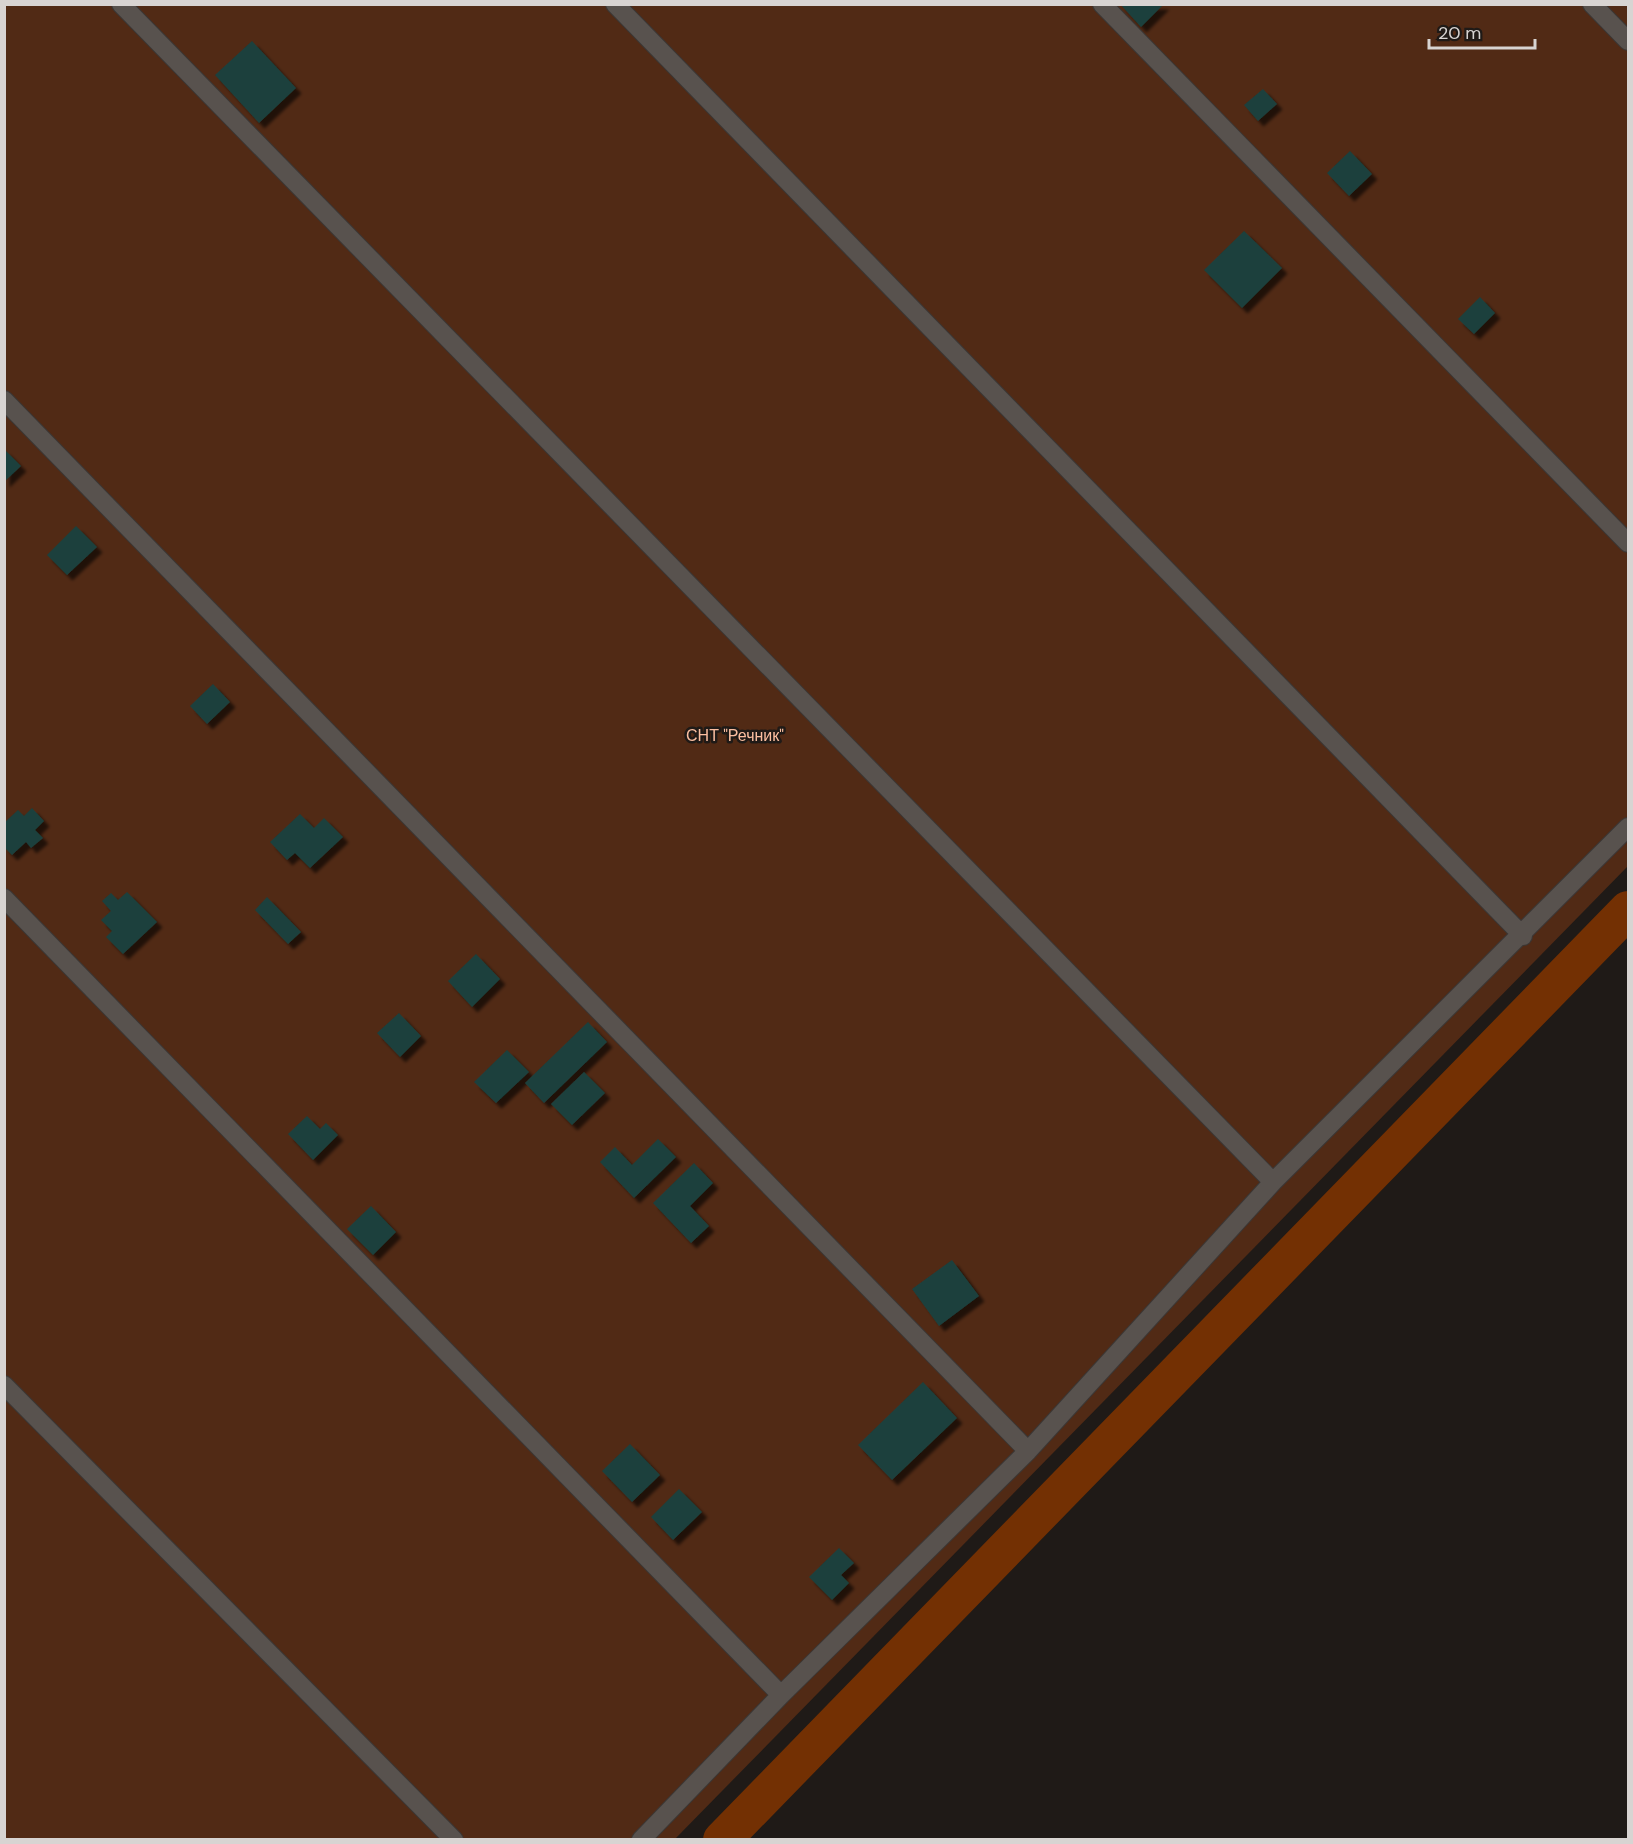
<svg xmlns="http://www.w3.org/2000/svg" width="1633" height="1844" viewBox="0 0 1633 1844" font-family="'DM Sans',sans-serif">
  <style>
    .green { fill: #512a15 }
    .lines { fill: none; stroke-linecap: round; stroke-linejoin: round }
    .canal { stroke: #733003; stroke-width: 38 }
    .building { fill: #1b403e; filter: url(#shadow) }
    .minor-casing { stroke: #3b3735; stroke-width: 20 }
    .minor { stroke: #58524e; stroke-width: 18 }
    .labels { text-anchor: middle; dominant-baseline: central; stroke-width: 5; stroke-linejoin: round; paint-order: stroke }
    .park-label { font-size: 16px; fill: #fbbea0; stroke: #1f1a17 }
  </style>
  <defs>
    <filter id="shadow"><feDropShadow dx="5.5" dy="5.5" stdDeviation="1.5" flood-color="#0009"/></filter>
  </defs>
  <rect width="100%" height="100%" fill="#1f1a17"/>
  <path class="green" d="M5 5H1628V866L675 1839 5 1840Z"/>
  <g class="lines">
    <path class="canal" d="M722 1840 1628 910"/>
  </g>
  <path class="building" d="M1120 4H1164L1141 27Z
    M252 41 296 88 259 123 215 75Z
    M1263 89 1277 104 1258 121 1244 105Z
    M1350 151 1372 174 1349 196 1327 173Z
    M1244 231 1282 268 1242 308 1204 270Z
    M1480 297 1495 313 1474 334 1458 319Z
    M4 449 21 466 4 482Z
    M76 526 97 547 67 575 47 555Z
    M213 684 230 702 207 724 190 706Z
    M32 808 44 821 35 830 43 838 31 848 26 842 12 855 4 847V823L18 810 24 816Z
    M300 814 314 828 324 818 343 837 310 868 295 853 287 860 270 842Z
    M127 892 157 922 123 954 106 937 112 931 101 920 111 911 102 901 111 893 118 900Z
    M267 897 301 932 288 944 255 910Z
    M476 954 500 979 472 1007 448 981Z
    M399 1013 421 1036 400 1057 377 1033Z
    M588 1022 607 1042 544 1103 525 1083Z
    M507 1050 529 1072 496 1103 474 1082Z
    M584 1072 605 1093 572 1125 551 1104Z
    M307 1116 320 1129 326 1123 338 1135 313 1160 288 1134Z
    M658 1139 676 1157 634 1198 600 1162 615 1147 632 1165Z
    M694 1163 713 1183 690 1206 709 1226 691 1243 653 1203Z
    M371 1206 396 1232 373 1255 347 1229Z
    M952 1260 979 1296 939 1326 912 1289Z
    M923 1382 957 1418 892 1480 858 1445Z
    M630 1444 660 1475 632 1502 602 1471Z
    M679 1489 702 1512 673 1540 651 1517Z
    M839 1548 854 1563 841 1575 849 1583 832 1600 809 1577Z"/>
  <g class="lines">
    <defs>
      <path id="minor" d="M121 4 1273 1182
        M615 4 1523 936
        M1102 4 1628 543
        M1592 4 1628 41
        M4 400 1028 1451
        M4 898 781 1695
        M4 1385 454 1840
        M641 1840 781 1695 1028 1451 1273 1182 1628 827"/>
    </defs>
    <use href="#minor" class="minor-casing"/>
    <use href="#minor" class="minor"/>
  </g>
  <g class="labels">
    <g class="park-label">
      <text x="735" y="735">СНТ "Речник"</text>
    </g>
  </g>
  <rect width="1633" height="1844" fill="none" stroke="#d8d4d2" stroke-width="12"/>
  <path d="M1429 39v9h106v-9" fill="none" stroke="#d8d4d2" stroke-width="3"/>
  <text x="1438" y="39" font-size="18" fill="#d8d4d2" stroke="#1f1a17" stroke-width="4.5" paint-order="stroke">20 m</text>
</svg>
